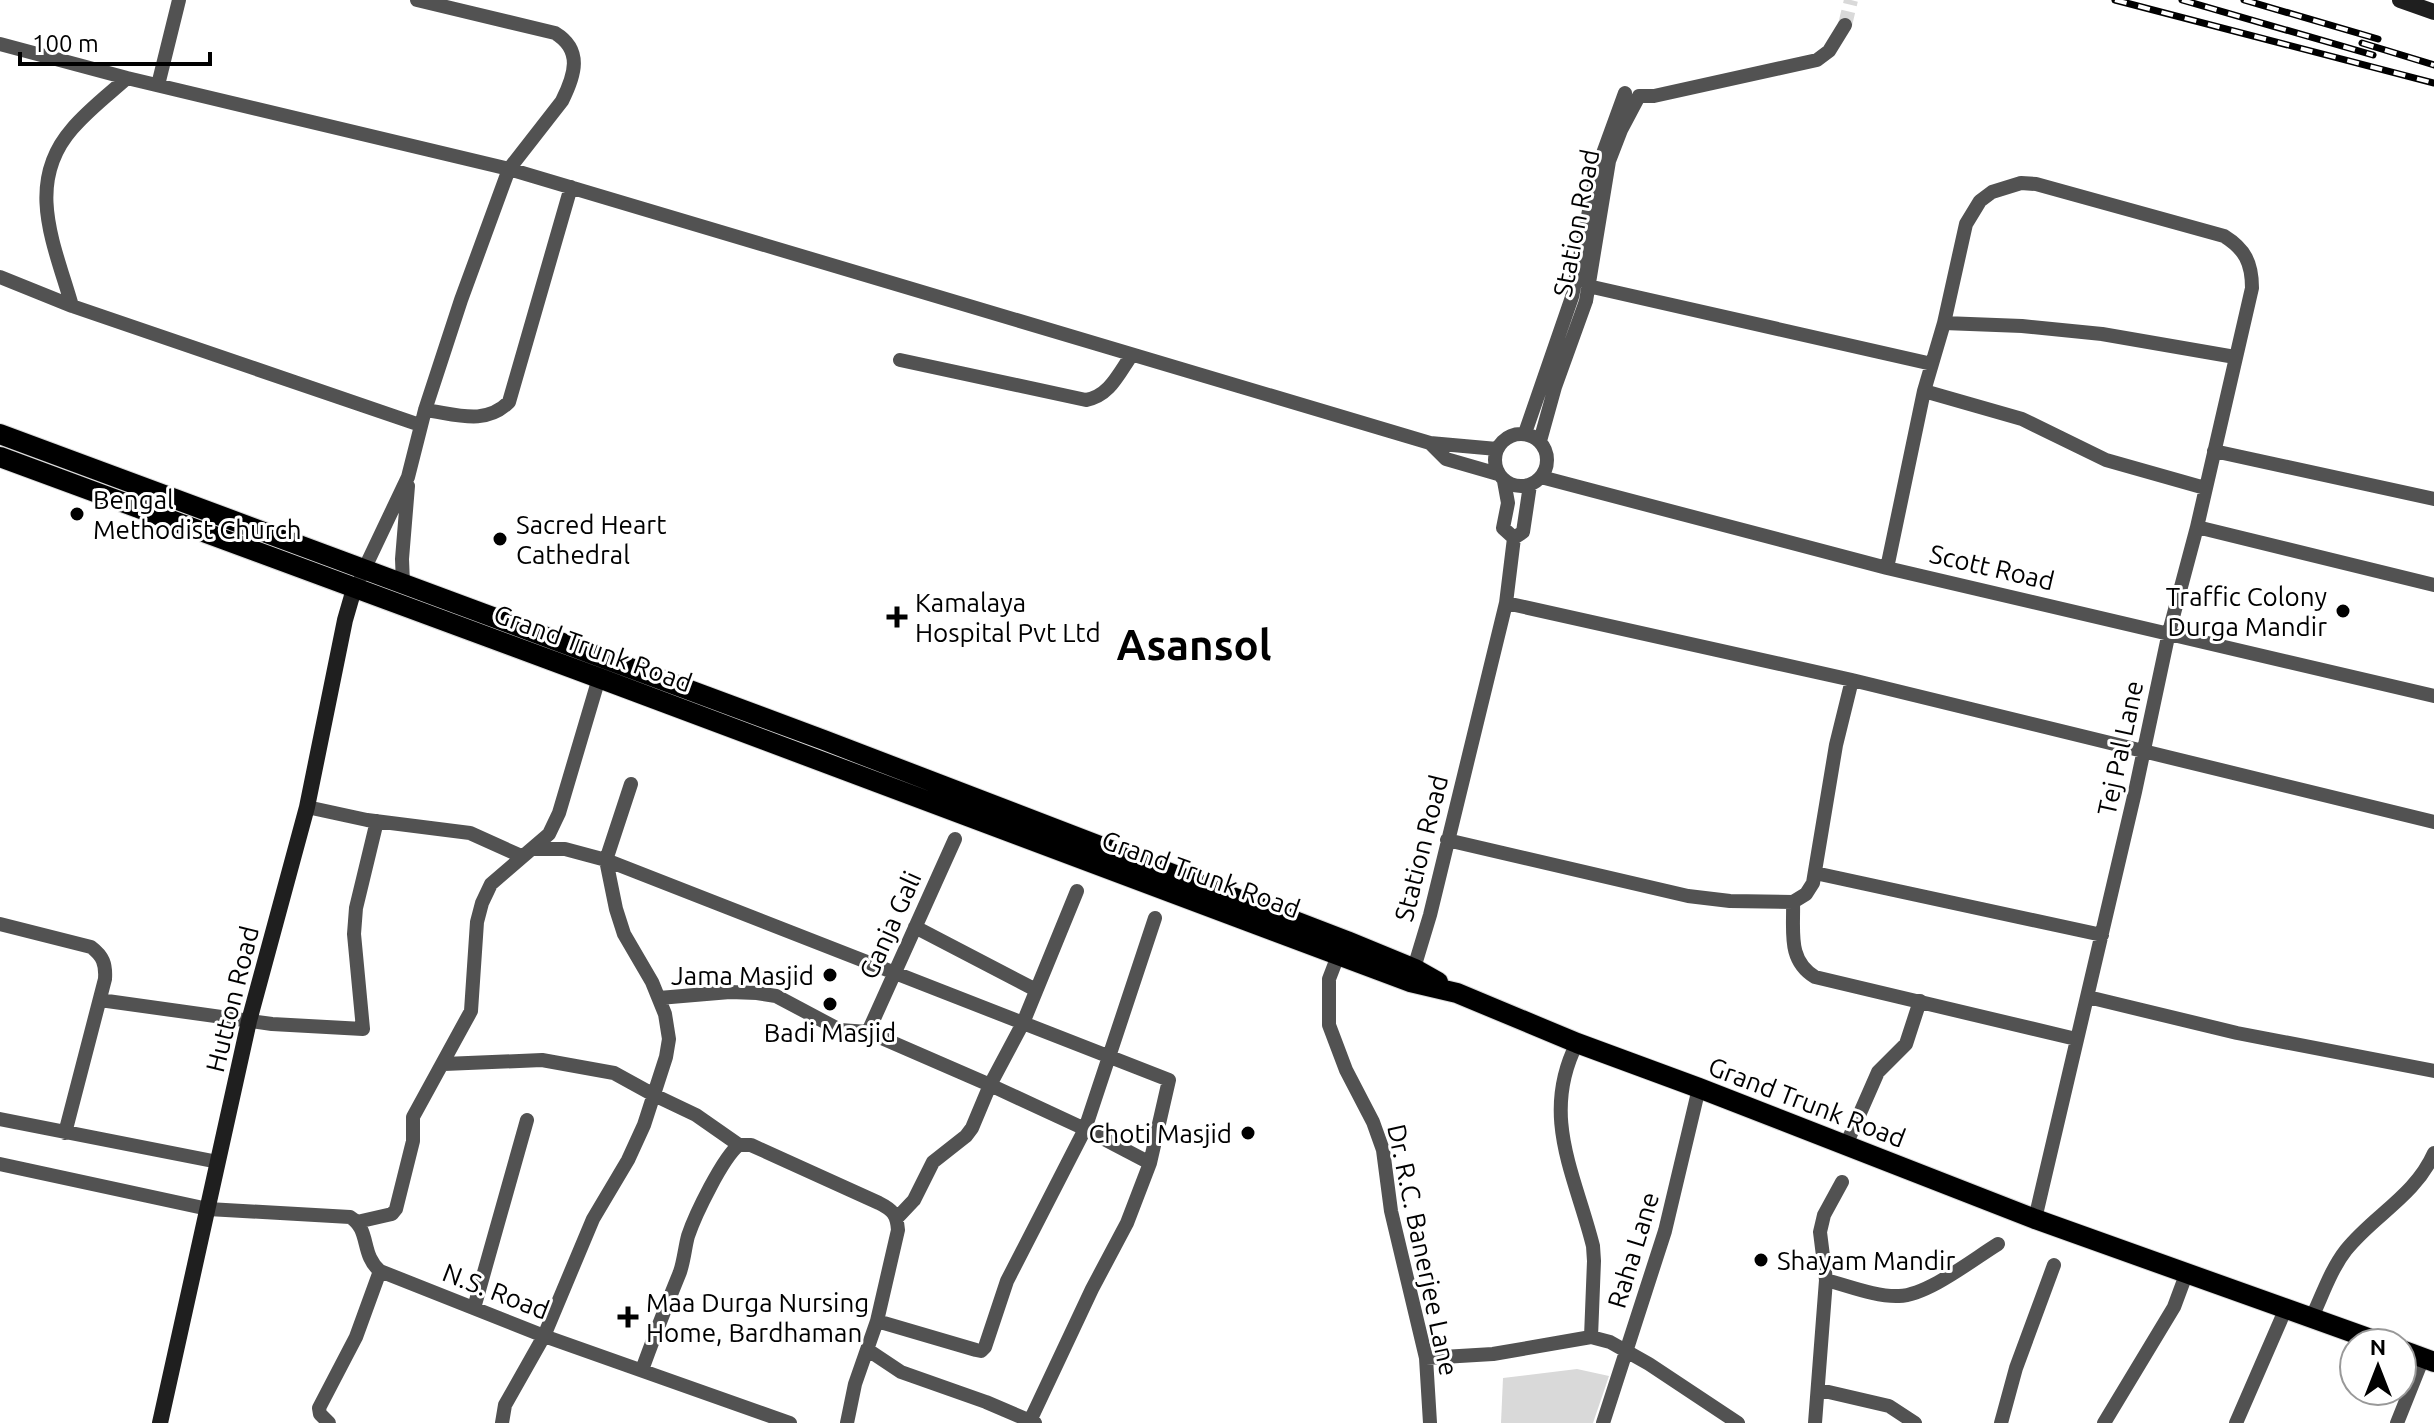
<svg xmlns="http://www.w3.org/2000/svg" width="2434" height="1423" viewBox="0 0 2434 1423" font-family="Ubuntu,sans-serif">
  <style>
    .green { fill: #d9d9d9 }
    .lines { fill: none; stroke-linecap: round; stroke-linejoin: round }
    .street-tunnel { stroke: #d9d9d9; stroke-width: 14; stroke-dasharray: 14 7; stroke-linecap: butt }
    .primary-casing { stroke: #dbdbdb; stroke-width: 22 }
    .street { stroke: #525252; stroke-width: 14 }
    .secondary { stroke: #1f1f1f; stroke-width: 16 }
    .primary { stroke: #000; stroke-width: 20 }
    .rail-casing { stroke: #000; stroke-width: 7 }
    .rail { stroke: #fff; stroke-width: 4; stroke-dasharray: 12; stroke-linecap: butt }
    .poi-dot { fill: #000; stroke: #fff; stroke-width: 3 }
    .labels { text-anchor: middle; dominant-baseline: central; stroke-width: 6; stroke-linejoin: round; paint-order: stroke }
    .street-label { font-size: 26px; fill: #000; stroke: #fff }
    .poi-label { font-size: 26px; fill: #000; stroke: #fff; text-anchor: start }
    .town-label { font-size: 42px; font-weight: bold; fill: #000; stroke: #fff }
  </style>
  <rect width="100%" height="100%" fill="#fff"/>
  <path class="green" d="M1577 1369 1609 1376 1593 1423H1501L1503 1378Z"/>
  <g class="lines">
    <path class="street-tunnel" d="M1845 25 1851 0"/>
    <defs>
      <path id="primary" d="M0 434 824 740 1347 941 1415 969 1438 982
        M0 457 599 678 1410 982 1457 993 1577 1043 1699 1088 2035 1219 2382 1343
        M2402 1350 2434 1362"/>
    </defs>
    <use href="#primary" class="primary-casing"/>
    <path class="street" d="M0 44 127 78 509 169 1430 443
      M158 85 179 0
      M0 277 72 306 420 425
      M1588 286 1932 364
      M72 306C55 246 24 184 72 129 88 110 108 95 127 78
      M1944 323 2022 326 2102 334 2235 357
      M900 360 1086 400C1109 396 1118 375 1131 356
      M1924 391 2022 419 2106 460 2205 488
      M425 410C456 414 485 426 509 402L571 187
      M1525 433 1572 297 1597 170 1625 93
      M1495 460a26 26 0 1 1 52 0a26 26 0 1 1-52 0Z
      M1540 441 1555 387 1586 301 1609 161 1621 130 1639 96H1654L1817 60 1829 51 1845 25
      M1497 449 1430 443 1446 459 1498 474
      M2214 451 2434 499
      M1541 477 1887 568 2434 696
      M1504 481 1508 503 1503 528 1514 538 1523 532 1530 485
      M2197 527 2434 585
      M1887 568 1924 391 1944 323 1966 224 1980 201 1992 192 2021 183 2036 184 2224 236C2245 249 2252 263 2252 288L2197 527 2169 632 2135 792 2035 1219
      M361 576 408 477 425 410 461 300 509 169 562 101C575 75 583 50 555 33L417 0
      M403 584 402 559 408 486
      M1506 603 1852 680 2434 822
      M307 807 367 820 470 833 521 856
      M1447 840 1688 896 1730 901 1793 902 1806 894 1813 883 1836 745 1852 680
      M533 849H565L606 860 1169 1080 1150 1163 1127 1223 1092 1289 1029 1423
      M1815 873 2102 935
      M1793 902C1794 931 1787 960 1815 977L2076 1039
      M0 924 91 947C103 956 106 964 105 979L65 1133
      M915 927 1036 990
      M1339 953 1329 979V1025L1346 1070 1373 1122 1383 1150 1391 1211 1426 1358 1430 1423
      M1411 978 1430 915 1506 603 1514 538
      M2088 997 2237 1033 2434 1071
      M659 998 730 992 757 993 776 996 840 1030 868 1032 990 1085 1085 1129 1150 1163
      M100 1000 272 1024 363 1029 354 934 356 908 377 821
      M868 1032 955 839
      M1577 1043C1540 1116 1575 1174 1593 1246L1594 1261 1591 1337
      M444 1064 542 1060 614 1073 654 1095 696 1115 739 1145
      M0 1119 218 1162
      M1846 1145 1878 1072 1906 1044 1920 1001
      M0 1164 208 1209 350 1217C371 1230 360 1254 380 1271L544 1336 790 1423
      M897 1218 914 1200 933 1162 966 1136 972 1128 990 1085 1023 1023 1077 891
      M357 1222 392 1214 396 1209 413 1141V1117L471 1011 477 922 482 903 491 884 549 834 559 813 599 678
      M1826 1280C1849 1286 1876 1297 1899 1296 1928 1295 1972 1260 1998 1244
      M474 1308 527 1120
      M2312 1317C2322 1296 2331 1269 2346 1250 2374 1215 2415 1196 2434 1153
      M877 1321 976 1350 981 1351 985 1347 1007 1281 1085 1129 1155 918
      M868 1350 901 1372 986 1402 1035 1423
      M1426 1358 1493 1354 1591 1337 1610 1342 1649 1364 1738 1423
      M642 1370C654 1336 667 1304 680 1272 684 1260 685 1247 688 1236 695 1215 723 1157 739 1145H751L879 1203C893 1210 897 1215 898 1230L877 1321 855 1384 847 1423
      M1820 1390 1889 1406 1915 1423
      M329 1423 320 1414 319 1408 356 1337 380 1271
      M502 1423 505 1405 544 1336 593 1219 628 1160 644 1125 666 1057 669 1039 665 1014 652 982 624 934 616 909 606 860 631 784
      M1603 1423 1665 1231 1699 1088
      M1815 1423 1826 1280 1820 1232 1824 1215 1842 1182
      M2001 1423 2016 1368 2054 1265
      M2104 1423 2174 1307 2187 1272
      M2236 1423 2286 1308
      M2397 1423 2423 1358"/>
    <path class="secondary" d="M2400 0 2434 12
      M160 1423 249 1021 307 807 345 620 354 589"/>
    <use href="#primary" class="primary"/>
    <defs>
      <path id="rail" d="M2115 0 2434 83
        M2182 0 2373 55
        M2244 0 2378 39
        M2362 43 2434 65"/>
    </defs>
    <use href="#rail" class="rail-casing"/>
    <use href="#rail" class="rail"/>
  </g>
  <g class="poi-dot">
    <circle cx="77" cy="514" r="8"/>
    <circle cx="500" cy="539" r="8"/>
    <circle cx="2343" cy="611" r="8"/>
    <path d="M893 605h8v8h8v8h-8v8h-8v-8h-8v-8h8z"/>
    <circle cx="830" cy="975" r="8"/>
    <circle cx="830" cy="1004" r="8"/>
    <circle cx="1248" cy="1133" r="8"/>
    <circle cx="1761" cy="1260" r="8"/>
    <path d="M624 1305h8v8h8v8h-8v8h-8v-8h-8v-8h8z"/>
  </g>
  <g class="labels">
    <g class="street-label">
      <text transform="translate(1576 223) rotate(-79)">Station Road</text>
      <text transform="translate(1992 567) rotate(13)">Scott Road</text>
      <text transform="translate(593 648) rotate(20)">Grand Trunk Road</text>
      <text transform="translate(2120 748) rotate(-78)">Tej Pal Lane</text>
      <text transform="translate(1421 848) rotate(-76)">Station Road</text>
      <text transform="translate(1201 874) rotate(20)">Grand Trunk Road</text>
      <text transform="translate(890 925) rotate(-66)">Ganja Gali</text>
      <text transform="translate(232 999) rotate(-76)">Hutton Road</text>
      <text transform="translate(1807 1102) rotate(21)">Grand Trunk Road</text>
      <text transform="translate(1423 1250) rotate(78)">Dr. R.C. Banerjee Lane</text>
      <text transform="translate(1633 1250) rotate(-73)">Raha Lane</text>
      <text transform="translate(496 1291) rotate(21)">N.S. Road</text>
    </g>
    <g class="poi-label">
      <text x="93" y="499">Bengal<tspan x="93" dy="30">Methodist Church</tspan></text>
      <text x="516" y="524">Sacred Heart<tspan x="516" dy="30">Cathedral</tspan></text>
      <text x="2327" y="596" text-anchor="end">Traffic Colony<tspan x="2327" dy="30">Durga Mandir</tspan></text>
      <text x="915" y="602">Kamalaya<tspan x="915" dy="30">Hospital Pvt Ltd</tspan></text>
      <text x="814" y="975" text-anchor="end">Jama Masjid</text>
      <text x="830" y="1032" text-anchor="middle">Badi Masjid</text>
      <text x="1232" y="1133" text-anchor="end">Choti Masjid</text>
      <text x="1777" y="1260">Shayam Mandir</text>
      <text x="646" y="1302">Maa Durga Nursing<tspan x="646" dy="30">Home, Bardhaman</tspan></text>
    </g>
    <g class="town-label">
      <text x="1194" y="644">Asansol</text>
    </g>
  </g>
  <g transform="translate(2378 1367)"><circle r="38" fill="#ffffff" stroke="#999999" stroke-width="2"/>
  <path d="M0-6L14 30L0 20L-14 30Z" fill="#000000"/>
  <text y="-12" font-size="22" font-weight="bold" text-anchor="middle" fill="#000000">N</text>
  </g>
  <path d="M20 52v12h190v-12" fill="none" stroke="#000000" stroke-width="4"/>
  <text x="32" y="52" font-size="24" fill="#000000" stroke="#ffffff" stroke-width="6" paint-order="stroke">100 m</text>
</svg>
